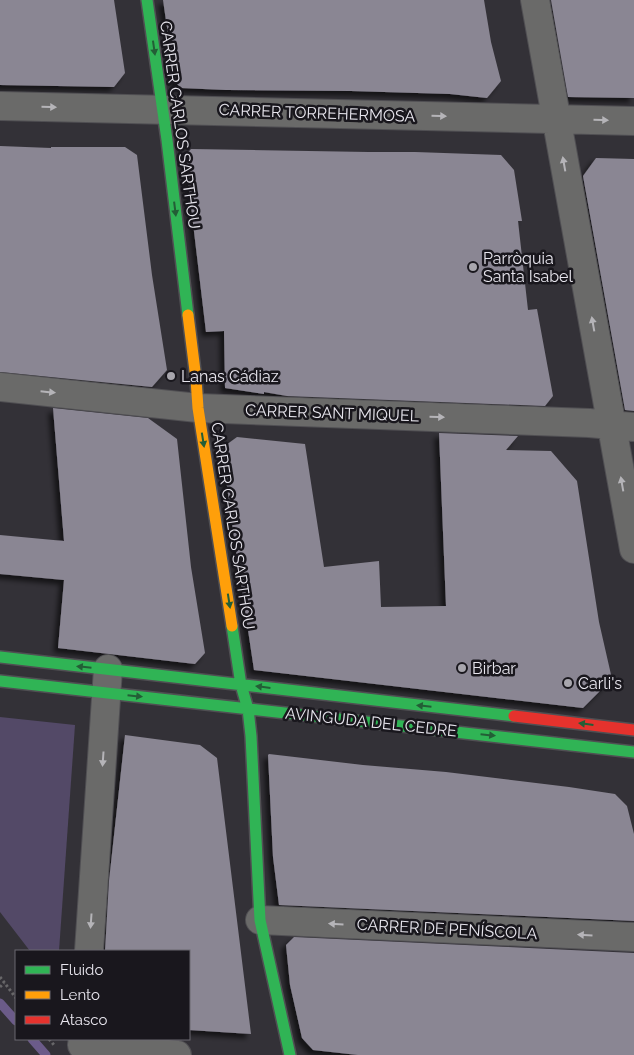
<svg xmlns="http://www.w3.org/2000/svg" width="634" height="1055" viewBox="0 0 634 1055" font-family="Raleway,sans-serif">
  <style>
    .green { fill: #534967 }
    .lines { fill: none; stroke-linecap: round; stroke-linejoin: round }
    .stream { stroke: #6b5b89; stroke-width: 9 }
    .building { fill: #8a8693; filter: url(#shadow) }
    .street-casing { stroke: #504f53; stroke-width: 30 }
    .fast-casing { stroke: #504f53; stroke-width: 14 }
    .slow-casing { stroke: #504f53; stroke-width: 14 }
    .jam-casing { stroke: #504f53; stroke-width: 14 }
    .path { stroke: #686769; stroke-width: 3; stroke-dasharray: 2.5 2.5; stroke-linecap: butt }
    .street { stroke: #6a6a69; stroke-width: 28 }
    .fast { stroke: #30b455; stroke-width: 11 }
    .slow { stroke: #ff9f0a; stroke-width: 11 }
    .jam { stroke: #e5322d; stroke-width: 11 }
    .oneway { fill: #235e36 }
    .oneway2 { fill: #b5b4b8 }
    .poi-dot { fill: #a8a6ad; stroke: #19171d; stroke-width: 2 }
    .labels { text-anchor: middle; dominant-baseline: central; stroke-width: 5; stroke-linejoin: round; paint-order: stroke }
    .street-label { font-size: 16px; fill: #e7e5ed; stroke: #19171d }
    .poi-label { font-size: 16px; fill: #e7e5ed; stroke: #19171d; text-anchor: start }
  </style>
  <defs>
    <filter id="shadow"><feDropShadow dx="-4.5" dy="4.5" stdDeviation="2.5" flood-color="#0009"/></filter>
  </defs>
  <rect width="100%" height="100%" fill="#333137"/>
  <path class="green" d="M0 717 75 725 59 951H30L0 912Z"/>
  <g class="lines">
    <path class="stream" d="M0 1003 16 1021
      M32 1039 46 1055"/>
  </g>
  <path class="building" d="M0 0H114L125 73 114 87 0 85Z
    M163 0H484L491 42 501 81 487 98 450 94 351 91 226 90 181 88 175 82Z
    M551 0H634V98L568 97Z
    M0 146 51 148V147H125L137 155 152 275 167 370 152 387 0 372Z
    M191 149 368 152H415L501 155 514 170 522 221H518L528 310 537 309 553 396 545 406 287 396 264 392V394L225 388 224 331 206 332 185 156Z
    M596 158 634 159V411L625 410 583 176Z
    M53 408 148 418 177 439 191 567 205 653 195 664 58 648 64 580 0 574V535L64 541Z
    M439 433 518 436 506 450 551 451 577 481 599 622 612 679 583 708 254 670 231 517 222 448 237 437 305 444 324 567 379 561 381 607 446 606Z
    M125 735 200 745 217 758 251 1034 189 1030V951H105L109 881Z
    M269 754 363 765 446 772 569 787 615 794 627 806 634 834V921L279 905 273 857 268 755Z
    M294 937 634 953V1055H358L313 1050 302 1038 290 985 286 945Z"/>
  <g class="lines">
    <defs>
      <path id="street" d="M535 0 634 549
        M0 106 634 121
        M0 387 198 408 589 423 634 427
        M260 920 634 937
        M89 951 108 669
        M83 1039 82 1045 177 1055"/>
      <path id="fast" d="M147 0 167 140 188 315
        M232 626 241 685 248 709 251 736 260 920 290 1055
        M0 657 514 716
        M0 681 634 752"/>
      <path id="slow" d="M188 315 196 379 198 408 232 626"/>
      <path id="jam" d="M514 716 634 730"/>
    </defs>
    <use href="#street" class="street-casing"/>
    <use href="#fast" class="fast-casing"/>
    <use href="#slow" class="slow-casing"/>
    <use href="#jam" class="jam-casing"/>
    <path class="path" d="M0 977 16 998
      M0 987 4 983
      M49 1039 54 1045"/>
    <use href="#street" class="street"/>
    <use href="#fast" class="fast"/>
    <use href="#slow" class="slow"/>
    <use href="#jam" class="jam"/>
  </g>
  <defs><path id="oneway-solid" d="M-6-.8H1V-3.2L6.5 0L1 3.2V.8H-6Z" transform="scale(1.25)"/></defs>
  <g class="oneway">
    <use href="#oneway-solid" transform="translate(154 48) rotate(82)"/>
    <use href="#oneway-solid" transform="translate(175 209) rotate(83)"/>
    <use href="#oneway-solid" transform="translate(203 440) rotate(81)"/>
    <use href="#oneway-solid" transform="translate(229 601) rotate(81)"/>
    <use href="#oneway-solid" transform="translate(84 667) rotate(-174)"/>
    <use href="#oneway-solid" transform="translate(263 687) rotate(-173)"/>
    <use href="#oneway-solid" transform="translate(135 696) rotate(6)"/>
    <use href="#oneway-solid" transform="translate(424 706) rotate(-174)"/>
    <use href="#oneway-solid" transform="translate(586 724) rotate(-173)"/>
    <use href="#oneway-solid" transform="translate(488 735) rotate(6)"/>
  </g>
  <g class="oneway2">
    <use href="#oneway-solid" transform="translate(49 107) rotate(1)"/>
    <use href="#oneway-solid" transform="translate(439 116) rotate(2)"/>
    <use href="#oneway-solid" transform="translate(601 120) rotate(1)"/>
    <use href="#oneway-solid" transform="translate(564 164) rotate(-100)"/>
    <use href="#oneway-solid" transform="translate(593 324) rotate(-100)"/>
    <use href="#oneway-solid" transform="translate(48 392) rotate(6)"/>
    <use href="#oneway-solid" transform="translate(437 417) rotate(2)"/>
    <use href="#oneway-solid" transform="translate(622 484) rotate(-100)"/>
    <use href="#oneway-solid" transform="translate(103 759) rotate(94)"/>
    <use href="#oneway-solid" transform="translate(91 921) rotate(94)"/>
    <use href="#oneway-solid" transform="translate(336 924) rotate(-177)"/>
    <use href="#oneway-solid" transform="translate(585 935) rotate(-177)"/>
  </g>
  <g class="poi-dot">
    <circle cx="473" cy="267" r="5"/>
    <circle cx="171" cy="376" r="5"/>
    <circle cx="462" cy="668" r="5"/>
    <circle cx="568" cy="683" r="5"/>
  </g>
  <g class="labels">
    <g class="street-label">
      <text transform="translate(317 113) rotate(2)">CARRER TORREHERMOSA</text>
      <text transform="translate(180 125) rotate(82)">CARRER CARLOS SARTHOU</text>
      <text transform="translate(332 413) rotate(2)">CARRER SANT MIQUEL</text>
      <text transform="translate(233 526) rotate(81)">CARRER CARLOS SARTHOU</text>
      <text transform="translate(371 722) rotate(6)">AVINGUDA DEL CEDRE</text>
      <text transform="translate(447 929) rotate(3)">CARRER DE PENÍSCOLA</text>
    </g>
    <g class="poi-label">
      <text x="483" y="258">Parròquia<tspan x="483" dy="18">Santa Isabel</tspan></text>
      <text x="181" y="376">Lanas Cádiaz</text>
      <text x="472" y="668">Birbar</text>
      <text x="578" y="683">Carli's</text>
    </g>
  </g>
  <rect x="15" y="950" width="175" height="90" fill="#19171d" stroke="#6b6970"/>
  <rect x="25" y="966" width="25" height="8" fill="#30b455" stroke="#6b6970"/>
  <text x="60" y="975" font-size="15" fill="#e7e5ed">Fluido</text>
  <rect x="25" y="991" width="25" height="8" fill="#ff9f0a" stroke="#6b6970"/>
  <text x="60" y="1000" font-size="15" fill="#e7e5ed">Lento</text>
  <rect x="25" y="1016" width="25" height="8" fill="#e5322d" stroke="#6b6970"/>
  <text x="60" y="1025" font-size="15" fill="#e7e5ed">Atasco</text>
</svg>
